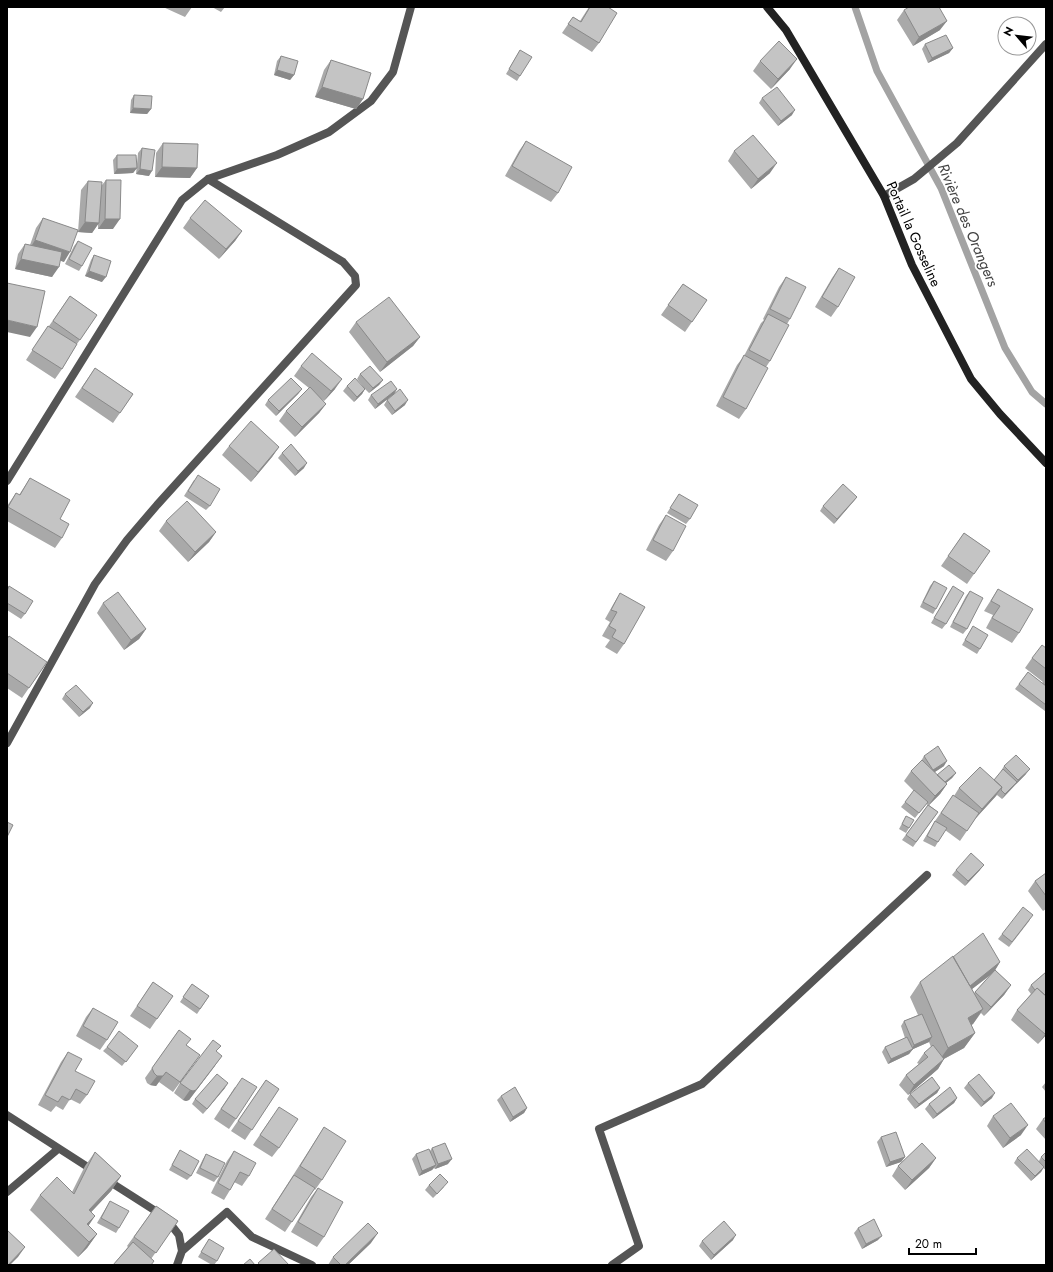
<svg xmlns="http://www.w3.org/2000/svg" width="1053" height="1272" viewBox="0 0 1053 1272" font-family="Jost,sans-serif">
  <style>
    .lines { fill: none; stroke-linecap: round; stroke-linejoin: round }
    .stream { stroke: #a3a3a3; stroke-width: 7 }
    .lane { stroke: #555; stroke-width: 8 }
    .street { stroke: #555; stroke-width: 8 }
    .secondary { stroke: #222; stroke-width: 8 }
    .wall { fill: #a9a9a9; fill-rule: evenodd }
    .shaded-wall { fill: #898989 }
    .building { fill: #c4c4c4; stroke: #898989 }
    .labels { text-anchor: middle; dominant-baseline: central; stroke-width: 3.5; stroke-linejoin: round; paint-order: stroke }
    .street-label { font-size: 14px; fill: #000; stroke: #fff }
    .water-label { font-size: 15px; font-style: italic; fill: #444; stroke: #fff }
  </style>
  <rect width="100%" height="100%" fill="#fff"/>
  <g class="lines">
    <path class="stream" d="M855 7 877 71 941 188 1005 348 1032 392 1046 404"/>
    <path class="lane" d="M884 196 914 179 957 143 1046 44"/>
    <path class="street" d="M7 481 182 200 208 179 277 155 329 132 371 101 393 72 411 7
      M7 743 95 584 127 540 157 505 356 285 355 276 343 262 208 179
      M7 1115 94 1171
      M107 1180 165 1217 179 1235 182 1251 177 1265
      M7 1192 58 1149
      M182 1251 227 1212 252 1237 312 1265
      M612 1265 639 1246 599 1129 702 1084 927 875"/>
    <path class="secondary" d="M767 7 786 30 884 196 912 265 971 379 1000 414 1046 463"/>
  </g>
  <path class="wall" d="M163 7H192L185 17Z
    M212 7H225L221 12Z
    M589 7H608L599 43 592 52 562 33 573 17 580 21Z
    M904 10 940 30 913 46 897 20Z
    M925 44 953 48 949 53 928 63 922 49Z
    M520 50V76L517 81 506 74Z
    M281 56 294 75 290 80 274 75 277 61Z
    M331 60 363 99 356 109 315 97 324 70Z
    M760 61 790 69 771 89 753 71Z
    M134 95 151 109 147 114 130 113 131 100Z
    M762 98 792 115 778 126 759 103Z
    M526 141 558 193 551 202 505 176 519 151Z
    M163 143 197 168 190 178 155 177 156 153Z
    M142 148 149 176 136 174 138 153Z
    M734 151 770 173 751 189 728 161Z
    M117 155 137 168 133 173 114 174 113 160Z
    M106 180 113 229H98V224L92 233 78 232 81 190 88 181 102 185Z
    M43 218 64 262 60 260 52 277 15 269 18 254 25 244 30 245 36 228Z
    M190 218 242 231 235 241 219 259 183 228Z
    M78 241 82 266 79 271 65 264 74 246Z
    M94 255 102 282 85 276 91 260Z
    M839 268 838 307 831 317 815 307 832 278Z
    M786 277 790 319 787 324 770 361 766 367 746 409 739 419 716 406 737 365 744 356 761 323 764 320 763 319 779 287Z
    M683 284 707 300 685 332 661 315Z
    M70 296 97 315 77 344 62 369 55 379 26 360 48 326H49Z
    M356 322 420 337 413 346 380 372 349 332Z
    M301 366 335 389 324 401 320 398 326 404 319 413 295 437 279 421 286 411 309 388 294 376Z
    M95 368 133 394 113 423 75 397Z
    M360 374 383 380 379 385 369 393 365 389 362 394 354 402 343 391 347 386 364 388 357 379Z
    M302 389 298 394 276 416 265 405 268 400Z
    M397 389 394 394 375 409 368 400 371 395Z
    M387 400 405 405 392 415 384 405Z
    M229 446 279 447 272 457 251 482 222 455Z
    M282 453 304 468 295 476 278 458Z
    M30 478 60 519 62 538 55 548 7 521V506L16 493 19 495Z
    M194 480 210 506 206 510 184 496Z
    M679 494 690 519 686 524 667 513Z
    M857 497 853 502 834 524 820 511 823 506Z
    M666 515 673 551 666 561 646 550 659 525Z
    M166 521 216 532 209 542 188 562 159 531Z
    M964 533 990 551 967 584 941 566Z
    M934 581 936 609 933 614 920 607 930 586Z
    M9 586 25 614 21 619 7 610V590Z
    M953 586 946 624 942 629 931 623Z
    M998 589 1019 633 1012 643 986 628 993 615 984 611Z
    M970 591 967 629 963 634 950 627 966 596Z
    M620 593 624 644 617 654 605 647 610 640 602 636 610 622 605 619 614 603Z
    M103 603 146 629 139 639 124 650 97 613Z
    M973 626 980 649 977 654 962 645Z
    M7 639 47 662 22 698 7 688Z
    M1046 648V710L1045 711 1015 689 1028 672 1042 683 1043 682 1025 668 1032 658Z
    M65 694 90 708 79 717 62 699Z
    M924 756 944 766 935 772 937 775 956 773 952 778 946 783 947 784 940 794 929 805 938 812 913 847 902 840 928 805 926 804 915 818 901 807 914 791 904 781 911 771 921 761Z
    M1004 766 1026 774 1002 799 997 795 975 819 960 841 945 830 935 847 923 841 935 821 953 795 954 796 959 788 994 780 1001 772V771Z
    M906 816 909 828 906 833 899 829Z
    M956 870H980L965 886 952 875Z
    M1046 873V909L1043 911 1028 891 1035 881Z
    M1030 920 1009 947 998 939 1002 934Z
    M953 957 1000 962 995 970 1011 985 1004 995 984 1016 981 1013 973 1024 971 1025 975 1033 964 1048 944 1059 938 1069 908 1095 899 1085 906 1075 919 1064 917 1063 924 1053 931 1047 929 1042 913 1049 909 1054 888 1064 882 1052 885 1047 905 1038 901 1026 904 1021 918 1015 910 997 920 982ZM992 974 975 992 974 993 972 989Z
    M1046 972V1035L1038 1044 1011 1020 1017 1010 1031 994 1028 990 1031 985Z
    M153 982 173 996 150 1029 130 1016Z
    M192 984 209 996 197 1014 180 1002Z
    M93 1008 107 1040 100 1050 76 1036 86 1017Z
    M179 1030 186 1045 200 1055 173 1092 159 1082 156 1086 150 1085 147 1083 145 1078Z
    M138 1046 122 1066 103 1051 107 1047Z
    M68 1052 75 1071 87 1095 80 1104 70 1099 63 1110 56 1106 51 1112 38 1105 61 1062Z
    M217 1052 215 1066 189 1100 186 1101 183 1100 174 1093 180 1083Z
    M266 1080 279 1089 245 1140 231 1131Z
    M1046 1082V1092L1042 1087Z
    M968 1083 992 1098 981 1107 964 1088Z
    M235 1087 236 1119 229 1129 214 1119Z
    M225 1088 203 1114 192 1104 195 1099Z
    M940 1088 937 1093 915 1109 907 1099 910 1094Z
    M501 1096 527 1108 524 1113 510 1122 497 1100Z
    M957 1098 954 1103 933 1119 925 1109 929 1104Z
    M993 1116 1021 1135 1003 1148 987 1126Z
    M272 1117 279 1148 272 1157 253 1145Z
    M1046 1117V1140L1036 1129 1043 1119Z
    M324 1127 322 1180 315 1190 314 1189 285 1232 265 1219Z
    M881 1137 905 1157 901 1162 886 1167 877 1142Z
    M432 1148 448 1164 435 1169 434 1168 432 1170 419 1176 412 1159 416 1154 430 1151Z
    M180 1150 191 1176 187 1180 169 1170Z
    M234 1151 249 1176 242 1186 234 1182 230 1190 224 1200 211 1193 227 1161Z
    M95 1152 121 1176 111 1191 91 1212 88 1226 97 1234 87 1248 78 1257 30 1210 40 1195 72 1192 85 1166Z
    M1046 1152V1170L1043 1168 1041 1172 1031 1181 1014 1163 1017 1158 1039 1161 1041 1157Z
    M206 1154 218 1177 214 1182 196 1173 203 1159Z
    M936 1158 929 1168 905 1190 892 1176 898 1166Z
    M429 1185 444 1187 433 1198 425 1190Z
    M318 1188 324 1237 317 1247 291 1232 311 1197Z
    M110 1201 119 1228 116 1233 97 1223Z
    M156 1206 178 1221 151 1259 152 1265H113L128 1247 127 1246Z
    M858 1228 878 1240 862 1249 854 1233Z
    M209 1239 217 1261 214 1265H212L198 1257Z
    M733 1240 711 1260 699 1246 702 1241Z
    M371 1243 348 1265H328L333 1257Z"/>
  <path class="shaded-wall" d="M947 21 940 30 913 46 919 37Z
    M953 48 949 53 928 63 932 58Z
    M797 59 790 69 771 89 778 79Z
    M277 70 294 75 290 80 274 75Z
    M322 87 363 99 356 109 315 97Z
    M133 108 151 109 147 114 130 113Z
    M795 110 792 115 778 126 781 121Z
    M777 163 770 173 751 189 758 179Z
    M162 167 197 168 190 178 155 177Z
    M137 168 133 173 114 174 117 169Z
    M140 169 152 171 149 176 136 174Z
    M105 219H120L113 229H98Z
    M85 222 99 223 92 233 78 232Z
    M242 231 235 241 219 259 226 249Z
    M35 240 70 252 64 262 29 250Z
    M21 259 59 267 52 277 15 269Z
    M89 271 106 277 102 282 85 276Z
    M7 320 37 327 30 337 7 332Z
    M420 337 413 346 380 372 387 362Z
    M342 379 335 389 324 401 331 391Z
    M383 380 379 385 369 393 373 388Z
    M302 389 298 394 276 416 279 411Z
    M365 389 362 394 354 402 357 397Z
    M397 389 394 394 375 409 378 404Z
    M408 400 405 405 392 415 395 411Z
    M326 404 319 413 295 437 302 427Z
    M279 447 272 457 251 482 258 472Z
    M307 463 304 468 295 476 298 471Z
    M857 497 853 502 834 524 837 519Z
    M216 532 209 542 188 562 195 552Z
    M146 629 139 639 124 650 131 640Z
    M93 703 90 708 79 717 83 712Z
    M947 761 944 766 930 775 933 770Z
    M1030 769 1026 774 1015 785 1018 780Z
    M956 773 952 778 940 788 944 783Z
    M1017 782 1013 787 1002 799 1005 794Z
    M947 784 940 794 928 806 935 796Z
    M1002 787 995 797 975 819 982 809Z
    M984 865 980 870 965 886 968 881Z
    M1000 962 994 972 963 996 969 986Z
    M1011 985 1004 995 984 1016 991 1007Z
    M983 1009 973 1024 958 1033 968 1018Z
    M975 1033 964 1048 938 1062 948 1048Z
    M1046 1033V1035L1038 1044Z
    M932 1037 929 1042 911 1050 914 1045Z
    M913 1049 909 1054 888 1064 891 1059Z
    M222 1056 189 1100 186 1101 183 1100 190 1090Z
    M944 1059 938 1069 908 1095 914 1085Z
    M166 1072 156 1086 150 1085 157 1076Z
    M228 1083 225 1088 203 1114 207 1109Z
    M940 1088 937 1093 915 1109 919 1104Z
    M995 1093 992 1098 981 1107 984 1102Z
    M957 1098 954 1103 933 1119 937 1114Z
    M527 1108 524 1113 510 1122 513 1117Z
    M1028 1125 1021 1135 1003 1148 1010 1138Z
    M905 1157 901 1162 886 1167 890 1162Z
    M936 1158 929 1168 905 1190 912 1180Z
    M452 1159 448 1164 435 1169 438 1164Z
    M436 1165 432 1170 419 1176 422 1171Z
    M1044 1167 1041 1172 1031 1181 1035 1176Z
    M121 1176 111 1191 79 1225 89 1210Z
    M95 1216 85 1231 87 1224Z
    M378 1233 371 1243 348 1265H345Z
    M97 1234 87 1248 78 1257 89 1242Z
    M736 1235 733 1240 711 1260 714 1255Z
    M882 1236 878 1240 862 1249 866 1244Z
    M25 1247 18 1257 10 1265H8Z"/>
  <path class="building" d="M590 7H608L617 13 599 43 568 24 573 17 581 22Z
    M909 7H939L947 21 919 37 904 10Z
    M946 35 953 48 932 58 925 44Z
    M779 41 797 59 778 79 760 61Z
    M520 50 532 57 520 76 509 69Z
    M281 56 298 61 294 75 277 70Z
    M331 60 371 73 363 99 322 87Z
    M777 87 795 110 781 121 762 98Z
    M134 95 152 96 151 109 133 108Z
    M753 135 777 163 758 179 734 151Z
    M526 141 572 167 558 193 512 166Z
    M163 143 198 144 197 168 162 167Z
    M142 148 155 150 152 171 140 169Z
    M117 155H136L137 168 117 169Z
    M106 180H121L120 219H105Z
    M88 181 102 182 99 223 85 222Z
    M205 200 242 231 226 249 190 218Z
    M43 218 78 230 70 252 35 240Z
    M78 241 92 248 82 266 69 259Z
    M25 244 62 252 59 267 21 259Z
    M94 255 111 261 106 277 89 271Z
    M839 268 855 277 838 307 822 297Z
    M786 277 806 287 790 319 770 309Z
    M7 283 45 291 37 327 7 320Z
    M683 284 707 300 692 322 668 305Z
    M70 296 97 315 80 340 53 321Z
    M389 297 420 337 387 362 356 322Z
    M768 314 789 325 770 361 749 350Z
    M48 326 77 344 62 369 32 350Z
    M312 353 342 379 331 391 301 366Z
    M744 355 768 368 746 409 723 397Z
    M370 366 383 380 373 388 360 374Z
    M95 368 133 394 120 413 82 388Z
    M291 378 302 389 279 411 268 400Z
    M355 378 365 389 357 397 347 386Z
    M391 381 397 389 378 404 371 395Z
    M310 387 326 404 302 427 286 411Z
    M400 389 408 400 395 411 387 400Z
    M251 421 279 447 258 472 229 446Z
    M291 444 307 463 298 471 282 453Z
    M198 475 220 489 210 506 188 491Z
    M30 478 70 500 60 519 69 524 62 538 8 507 16 493 20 495Z
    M843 484 857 497 837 519 823 506Z
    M679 494 698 505 690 519 670 508Z
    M187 501 216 532 195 552 166 521Z
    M666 515 686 526 673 551 653 540Z
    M964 533 990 551 974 574 948 556Z
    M934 581 947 588 936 609 923 602Z
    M9 586 33 601 25 614 7 603V591Z
    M953 586 964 593 946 624 934 618Z
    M998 589 1033 609 1019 633 992 618 1000 606 991 601Z
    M970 591 983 598 967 629 953 622Z
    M118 592 146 629 131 640 103 603Z
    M620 593 645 607 624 644 612 637 616 630 609 626 617 612 611 610Z
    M973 626 988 635 980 649 965 640Z
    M9 636 47 662 29 688 7 673V639Z
    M1042 645 1046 648V669L1032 658Z
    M1028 672 1046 686V705L1019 684Z
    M76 685 93 703 83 712 65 694Z
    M938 746 947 761 933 770 924 756Z
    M1016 755 1030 769 1018 780 1004 766Z
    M922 760 947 784 935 796 911 771Z
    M949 765 956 773 945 782 937 775Z
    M980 767 1002 787 982 809 959 788Z
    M1003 769 1017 782 1005 794 1001 790 1002 787 994 780Z
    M914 790 928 802 919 813 905 802Z
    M953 795 979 813 967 831 941 813Z
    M928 805 938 812 916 842 906 835Z
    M906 816 914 820 909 828 902 824Z
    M935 821 947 828 938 842 927 836Z
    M7 822 13 825 7 837Z
    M971 853 984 865 968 881 956 870Z
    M1046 873V896L1035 881Z
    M1023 907 1033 915 1012 942 1002 934Z
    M983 933 1000 962 970 986 953 957Z
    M953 956 983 1009 968 1018 975 1033 948 1048 920 982Z
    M995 970 1011 985 991 1007 975 992Z
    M1046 972V996L1037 988 1035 990 1031 985Z
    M153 982 173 996 157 1019 137 1006Z
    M192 984 209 996 200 1009 183 997Z
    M1037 988 1046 996V1033L1045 1034 1017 1010Z
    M93 1008 118 1022 107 1040 83 1026Z
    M922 1014 932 1037 914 1045 904 1021Z
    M179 1030 191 1039 186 1045 200 1055 180 1082 166 1072 163 1076H157L154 1073 152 1068Z
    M119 1031 138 1046 126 1062 107 1047Z
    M907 1037 913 1049 891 1059 885 1047Z
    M213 1040 221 1046 216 1051 222 1056 196 1090 193 1091 190 1090 180 1083Z
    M933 1045 944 1059 914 1085 906 1075 928 1057 924 1053Z
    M68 1052 82 1059 75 1071 95 1081 87 1095 76 1089 70 1100 62 1096 58 1102 45 1095Z
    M217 1074 228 1083 207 1109 195 1099Z
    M979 1074 995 1093 984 1102 968 1083Z
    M932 1077 940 1088 919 1104 910 1094Z
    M242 1078 257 1087 236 1119 221 1109Z
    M266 1080 279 1089 252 1130 238 1121Z
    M515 1087 527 1108 513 1117 501 1096Z
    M950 1087 957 1098 937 1114 929 1104Z
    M1011 1103 1028 1125 1010 1138 993 1116Z
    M279 1107 298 1119 279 1148 260 1135Z
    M1046 1117V1123L1043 1119Z
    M324 1127 346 1141 322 1180 300 1166Z
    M896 1132 905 1157 890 1162 881 1137Z
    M445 1143 452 1159 438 1164 432 1148Z
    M922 1143 936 1158 912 1180 898 1166Z
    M429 1149 436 1165 422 1171 416 1154Z
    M1027 1149 1044 1167 1035 1176 1017 1158Z
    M180 1150 199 1161 191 1176 172 1165Z
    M234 1151 256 1163 249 1176 240 1172 230 1190 218 1183Z
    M95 1152 121 1176 89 1210 95 1216 87 1224 97 1234 89 1242 40 1195 57 1177 74 1194Z
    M1046 1152V1162L1041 1157Z
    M206 1154 225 1163 218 1177 200 1168Z
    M440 1174 448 1182 437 1194 429 1185Z
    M294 1175 315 1188 292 1222 272 1209Z
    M318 1188 343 1202 324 1237 298 1222Z
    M110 1201 129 1211 119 1228 101 1218Z
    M156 1206 178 1221 156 1253 134 1237Z
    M874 1219 882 1236 866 1244 858 1228Z
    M724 1221 736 1235 714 1255 702 1241Z
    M368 1223 378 1233 345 1265H341L333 1257Z
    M7 1230 25 1247 8 1265H7Z
    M209 1239 224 1248 217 1261 201 1252Z
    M133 1242 154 1261 151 1265H113Z
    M274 1249 289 1265H260L258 1263Z
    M250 1259 255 1265H243Z"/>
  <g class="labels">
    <g class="street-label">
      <text transform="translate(914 234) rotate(66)">Portail la Gosseline</text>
    </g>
    <g class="water-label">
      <text transform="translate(968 225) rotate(67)">Rivière des Orangers</text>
    </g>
  </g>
  <rect width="1053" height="1272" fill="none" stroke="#000000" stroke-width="16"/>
  <g transform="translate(1017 36) rotate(298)"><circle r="19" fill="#ffffff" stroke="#999999"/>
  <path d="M0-3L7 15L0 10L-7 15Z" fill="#000000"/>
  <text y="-6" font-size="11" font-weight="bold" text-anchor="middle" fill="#000000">N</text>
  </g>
  <path d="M909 1248v6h67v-6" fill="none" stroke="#000000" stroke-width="2"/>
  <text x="915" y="1248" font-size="12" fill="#000000" stroke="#ffffff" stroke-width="3" paint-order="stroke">20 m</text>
</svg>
